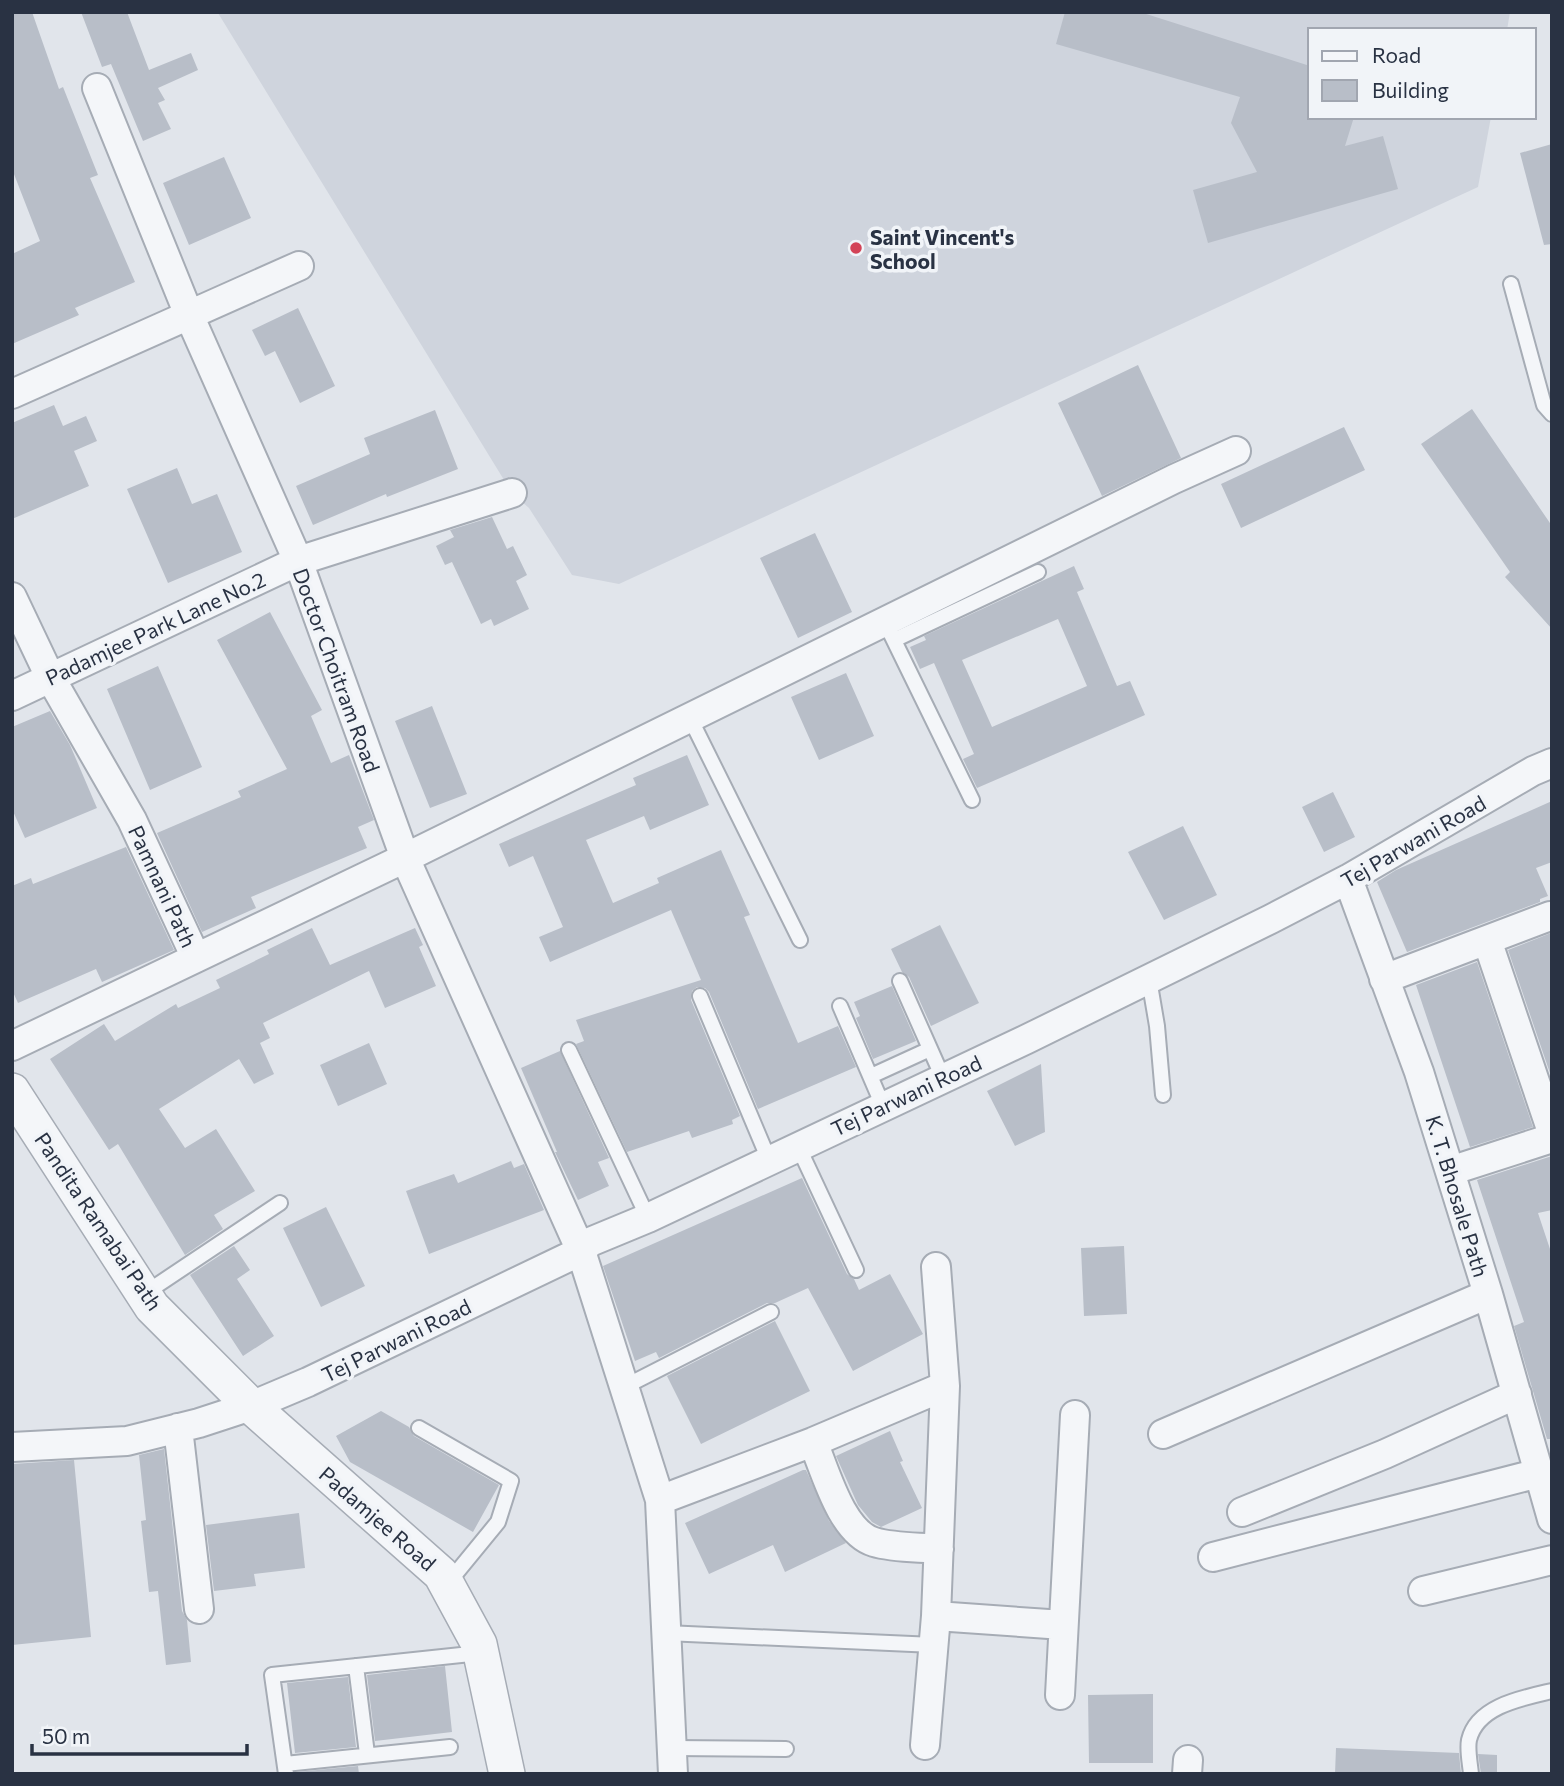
<svg xmlns="http://www.w3.org/2000/svg" width="1564" height="1786" viewBox="0 0 1564 1786" font-family="Commissioner,sans-serif">
  <style>
    .built { fill: #cfd4dd }
    .building { fill: #b8bec8; fill-rule: evenodd }
    .lines { fill: none; stroke-linecap: round; stroke-linejoin: round }
    .service-casing { stroke: #a6acb5; stroke-width: 18 }
    .minor-casing { stroke: #a6acb5; stroke-width: 32 }
    .tertiary-casing { stroke: #a6acb5; stroke-width: 38 }
    .service { stroke: #f4f6f9; stroke-width: 14 }
    .minor { stroke: #f4f6f9; stroke-width: 28 }
    .tertiary { stroke: #f4f6f9; stroke-width: 35 }
    .poi-dot { fill: #d34357; stroke: #f1f4f8; stroke-width: 2.5 }
    .labels { text-anchor: middle; dominant-baseline: central; stroke-width: 7; stroke-linejoin: round; paint-order: stroke }
    .poi-label { font-size: 21px; font-weight: bold; fill: #293243; stroke: #f1f4f8; text-anchor: start }
    .street-label { font-size: 21px; fill: #293243; stroke: #f1f4f8 }
  </style>
  <rect width="100%" height="100%" fill="#e1e5eb"/>
  <path class="built" d="M1510 12 1507 30H1310V117H1491L1478 187 619 584 572 575 529 508 512 493 218 13Z"/>
  <path class="building" d="M12 12H32L59 89 63 87 98 175 90 178 135 282 75 308 79 315 12 344V254L40 241 12 169Z
    M81 12H127L149 70 191 53 198 70 158 88 165 100 158 103 171 129 143 141 111 64 102 67Z
    M1065 12H1140L1310 66V117H1354L1345 146 1383 136 1398 189 1208 243 1193 190 1257 172 1231 123 1240 97 1056 44Z
    M1552 144V244L1544 245 1520 153Z
    M224 157 251 218 189 245 163 183Z
    M298 308 335 386 300 403 275 351 265 356 252 330Z
    M1138 365 1181 458 1102 496 1058 403Z
    M54 405 63 426 86 416 97 441 74 451 89 486 12 519V423Z
    M1472 409 1552 526V629L1505 577 1510 572 1421 444Z
    M435 410 458 469 387 497 386 494 313 525 296 486 370 454 364 438Z
    M1344 427 1365 470 1241 528 1221 484Z
    M177 468 192 504 217 494 242 552 168 583 127 489Z
    M492 517 507 549 513 546 527 575 516 581 529 609 494 626 491 619 481 624 452 562 445 565 436 546 454 537 450 530Z
    M815 533 852 612 798 638 760 558Z
    M1074 566 1084 589 1077 592 1117 686 1130 681 1145 715 977 788 963 759 974 754 934 663 920 669 910 647 926 640 924 636ZM1058 619 1087 686 992 727 962 660Z
    M270 612 322 710 311 716 331 763 349 755 374 820 358 827 367 848 251 897 256 908 202 932 157 833 241 797 238 791 287 769 217 640Z
    M158 666 202 767 150 790 107 689Z
    M846 673 874 736 819 760 791 697Z
    M432 706 467 794 430 808 395 721Z
    M50 711 70 745 97 808 25 838 12 809V727Z
    M687 755 709 805 650 830 644 816 586 840 613 903 659 883 657 878 721 850 750 915 744 917 798 1043 838 1026 856 1067 758 1109 709 992 705 988 697 987 692 991 691 1000 740 1116 732 1120 733 1124 692 1138 689 1131 627 1152 576 1044 584 1041 576 1020 701 980 671 910 550 962 539 937 563 927 533 856 509 867 499 844 636 785 633 778Z
    M1333 792 1355 837 1324 852 1302 807Z
    M1552 801V862L1536 868 1548 896 1540 899V902L1407 952 1377 882 1396 870Z
    M1183 826 1217 895 1164 920 1128 852Z
    M126 847 174 950 102 982 96 969 18 1003 12 990V886L31 878 33 884Z
    M940 925 979 1003 931 1026 909 977 902 972 891 949Z
    M312 928 330 965 415 928 423 945 419 947 436 986 385 1008 369 971 263 1023 270 1038 260 1043 274 1074 254 1084 239 1059 159 1109 185 1148 216 1129 255 1191 214 1215 223 1229 185 1255 118 1144 109 1150 50 1059 104 1024 115 1041 176 1004 178 1008 220 988 216 980 269 954 267 950Z
    M1551 933 1552 936V1079L1508 950Z
    M1477 962 1533 1127 1470 1147 1416 985Z
    M892 986 916 1041 873 1059 856 1018 860 1016 854 1002Z
    M369 1043 387 1084 338 1106 320 1065Z
    M560 1051 609 1158 598 1162 609 1186 578 1200 555 1152H557L521 1068Z
    M1041 1064 1045 1132 1015 1146 987 1091Z
    M1552 1156V1210L1538 1213 1552 1255V1439H1547L1514 1326 1524 1322 1477 1180Z
    M511 1161 514 1168 524 1164 544 1210 429 1254 406 1191 454 1174 458 1183Z
    M802 1178 847 1274 854 1279 859 1290 890 1274 923 1334 853 1371 808 1288 775 1303H767L659 1358 656 1352 635 1361 603 1266Z
    M326 1207 365 1286 321 1307 283 1228Z
    M234 1246 250 1270 237 1279 274 1336 243 1356 190 1275Z
    M1124 1246 1127 1314 1084 1316 1081 1248Z
    M775 1321 810 1391 701 1444 667 1376Z
    M381 1411 409 1427 414 1436 499 1485 473 1532 350 1462 336 1436Z
    M890 1431 903 1461 900 1462 922 1508 881 1527 872 1522 858 1505 836 1456Z
    M164 1449 182 1611 187 1620 191 1662 166 1665 158 1591 149 1592 141 1521 146 1520 139 1455Z
    M74 1460 91 1637 12 1645V1464Z
    M803 1470H806L829 1521 846 1543 785 1572 773 1545 709 1574 685 1523Z
    M299 1513 305 1568 254 1574 256 1586 214 1591 206 1525Z
    M445 1666 452 1732 375 1741 367 1675Z
    M348 1677 356 1747 295 1753 287 1683Z
    M1153 1694V1763H1089L1088 1695Z
    M1336 1748 1459 1753 1461 1774H1335Z
    M1478 1754 1497 1755V1774H1481Z
    M358 1766 359 1774 297 1772Z"/>
  <g class="lines">
    <defs>
      <path id="service" d="M1511 284 1544 405 1552 414
        M885 622 972 800
        M894 640 1038 572
        M690 718 800 940
        M1149 979 1157 1026 1163 1095
        M900 981 943 1078
        M700 996 769 1160
        M840 1006 883 1106
        M569 1050 648 1218
        M871 1076 930 1049
        M798 1146 856 1270
        M144 1294 280 1203
        M624 1387 771 1312
        M419 1428 511 1481 498 1522 448 1583
        M666 1633 934 1645
        M356 1666 367 1754
        M672 1748 786 1749
        M285 1764 450 1747
        M286 1774 272 1675 480 1653
        M1471 1774C1470 1763 1467 1750 1469 1740 1477 1706 1522 1698 1552 1691"/>
      <path id="minor" d="M97 88 189 315 298 561 405 858 581 1251 660 1500 673 1774
        M12 394 299 266
        M12 597 50 677 132 820 196 958
        M12 696 298 561 512 493
        M1348 879 1419 1072 1488 1294 1552 1519
        M1487 940 1552 1132
        M1384 979 1550 916
        M12 1046 405 858 1174 479 1236 451
        M1450 1171 1552 1138
        M178 1428 199 1609
        M1163 1434 1488 1294
        M813 1442C825 1470 841 1532 874 1542 894 1548 918 1547 939 1549
        M12 1447 127 1441 199 1423 251 1406 308 1382 581 1251 590 1242 648 1218 1027 1039 1271 919 1348 879 1533 771 1552 763
        M660 1500 813 1442 945 1386
        M1242 1512 1385 1454 1517 1394
        M1213 1557 1539 1473
        M1423 1591 1552 1560
        M936 1616 1063 1625
        M1060 1695 1075 1415
        M925 1745 936 1616 945 1386 936 1267
        M1187 1774 1188 1760"/>
      <path id="tertiary" d="M12 1091 152 1307 251 1406 441 1574 479 1644 507 1774"/>
    </defs>
    <use href="#service" class="service-casing"/>
    <use href="#minor" class="minor-casing"/>
    <use href="#tertiary" class="tertiary-casing"/>
    <use href="#service" class="service"/>
    <use href="#minor" class="minor"/>
    <use href="#tertiary" class="tertiary"/>
  </g>
  <circle class="poi-dot" cx="856" cy="248" r="7"/>
  <g class="labels">
    <g class="poi-label">
      <text x="870" y="236">Saint Vincent's<tspan x="870" dy="24">School</tspan></text>
    </g>
    <g class="street-label">
      <text transform="translate(155 628) rotate(-25)">Padamjee Park Lane No.2</text>
      <text transform="translate(337 670) rotate(70)">Doctor Choitram Road</text>
      <text transform="translate(1413 841) rotate(-30)">Tej Parwani Road</text>
      <text transform="translate(163 886) rotate(65)">Pamnani Path</text>
      <text transform="translate(906 1095) rotate(-25)">Tej Parwani Road</text>
      <text transform="translate(1458 1196) rotate(73)">K. T. Bhosale Path</text>
      <text transform="translate(99 1221) rotate(56)">Pandita Ramabai Path</text>
      <text transform="translate(396 1340) rotate(-26)">Tej Parwani Road</text>
      <text transform="translate(378 1518) rotate(41)">Padamjee Road</text>
    </g>
  </g>
  <rect width="1564" height="1786" fill="none" stroke="#293243" stroke-width="28"/>
  <rect x="1308" y="28" width="228" height="91" fill="#f1f4f8" stroke="#a1a6b0" stroke-width="2"/>
  <rect x="1322" y="51" width="35" height="10" fill="#f4f6f9" stroke="#a1a6b0" stroke-width="2"/>
  <text x="1372" y="63" font-size="21" fill="#293243">Road</text>
  <rect x="1322" y="80" width="35" height="21" fill="#b8bec8" stroke="#a1a6b0" stroke-width="2"/>
  <text x="1372" y="98" font-size="21" fill="#293243">Building</text>
  <path d="M32 1744v10h215v-10" fill="none" stroke="#293243" stroke-width="3.5"/>
  <text x="42" y="1744" font-size="21" fill="#293243" stroke="#f1f4f8" stroke-width="5" paint-order="stroke">50 m</text>
</svg>
